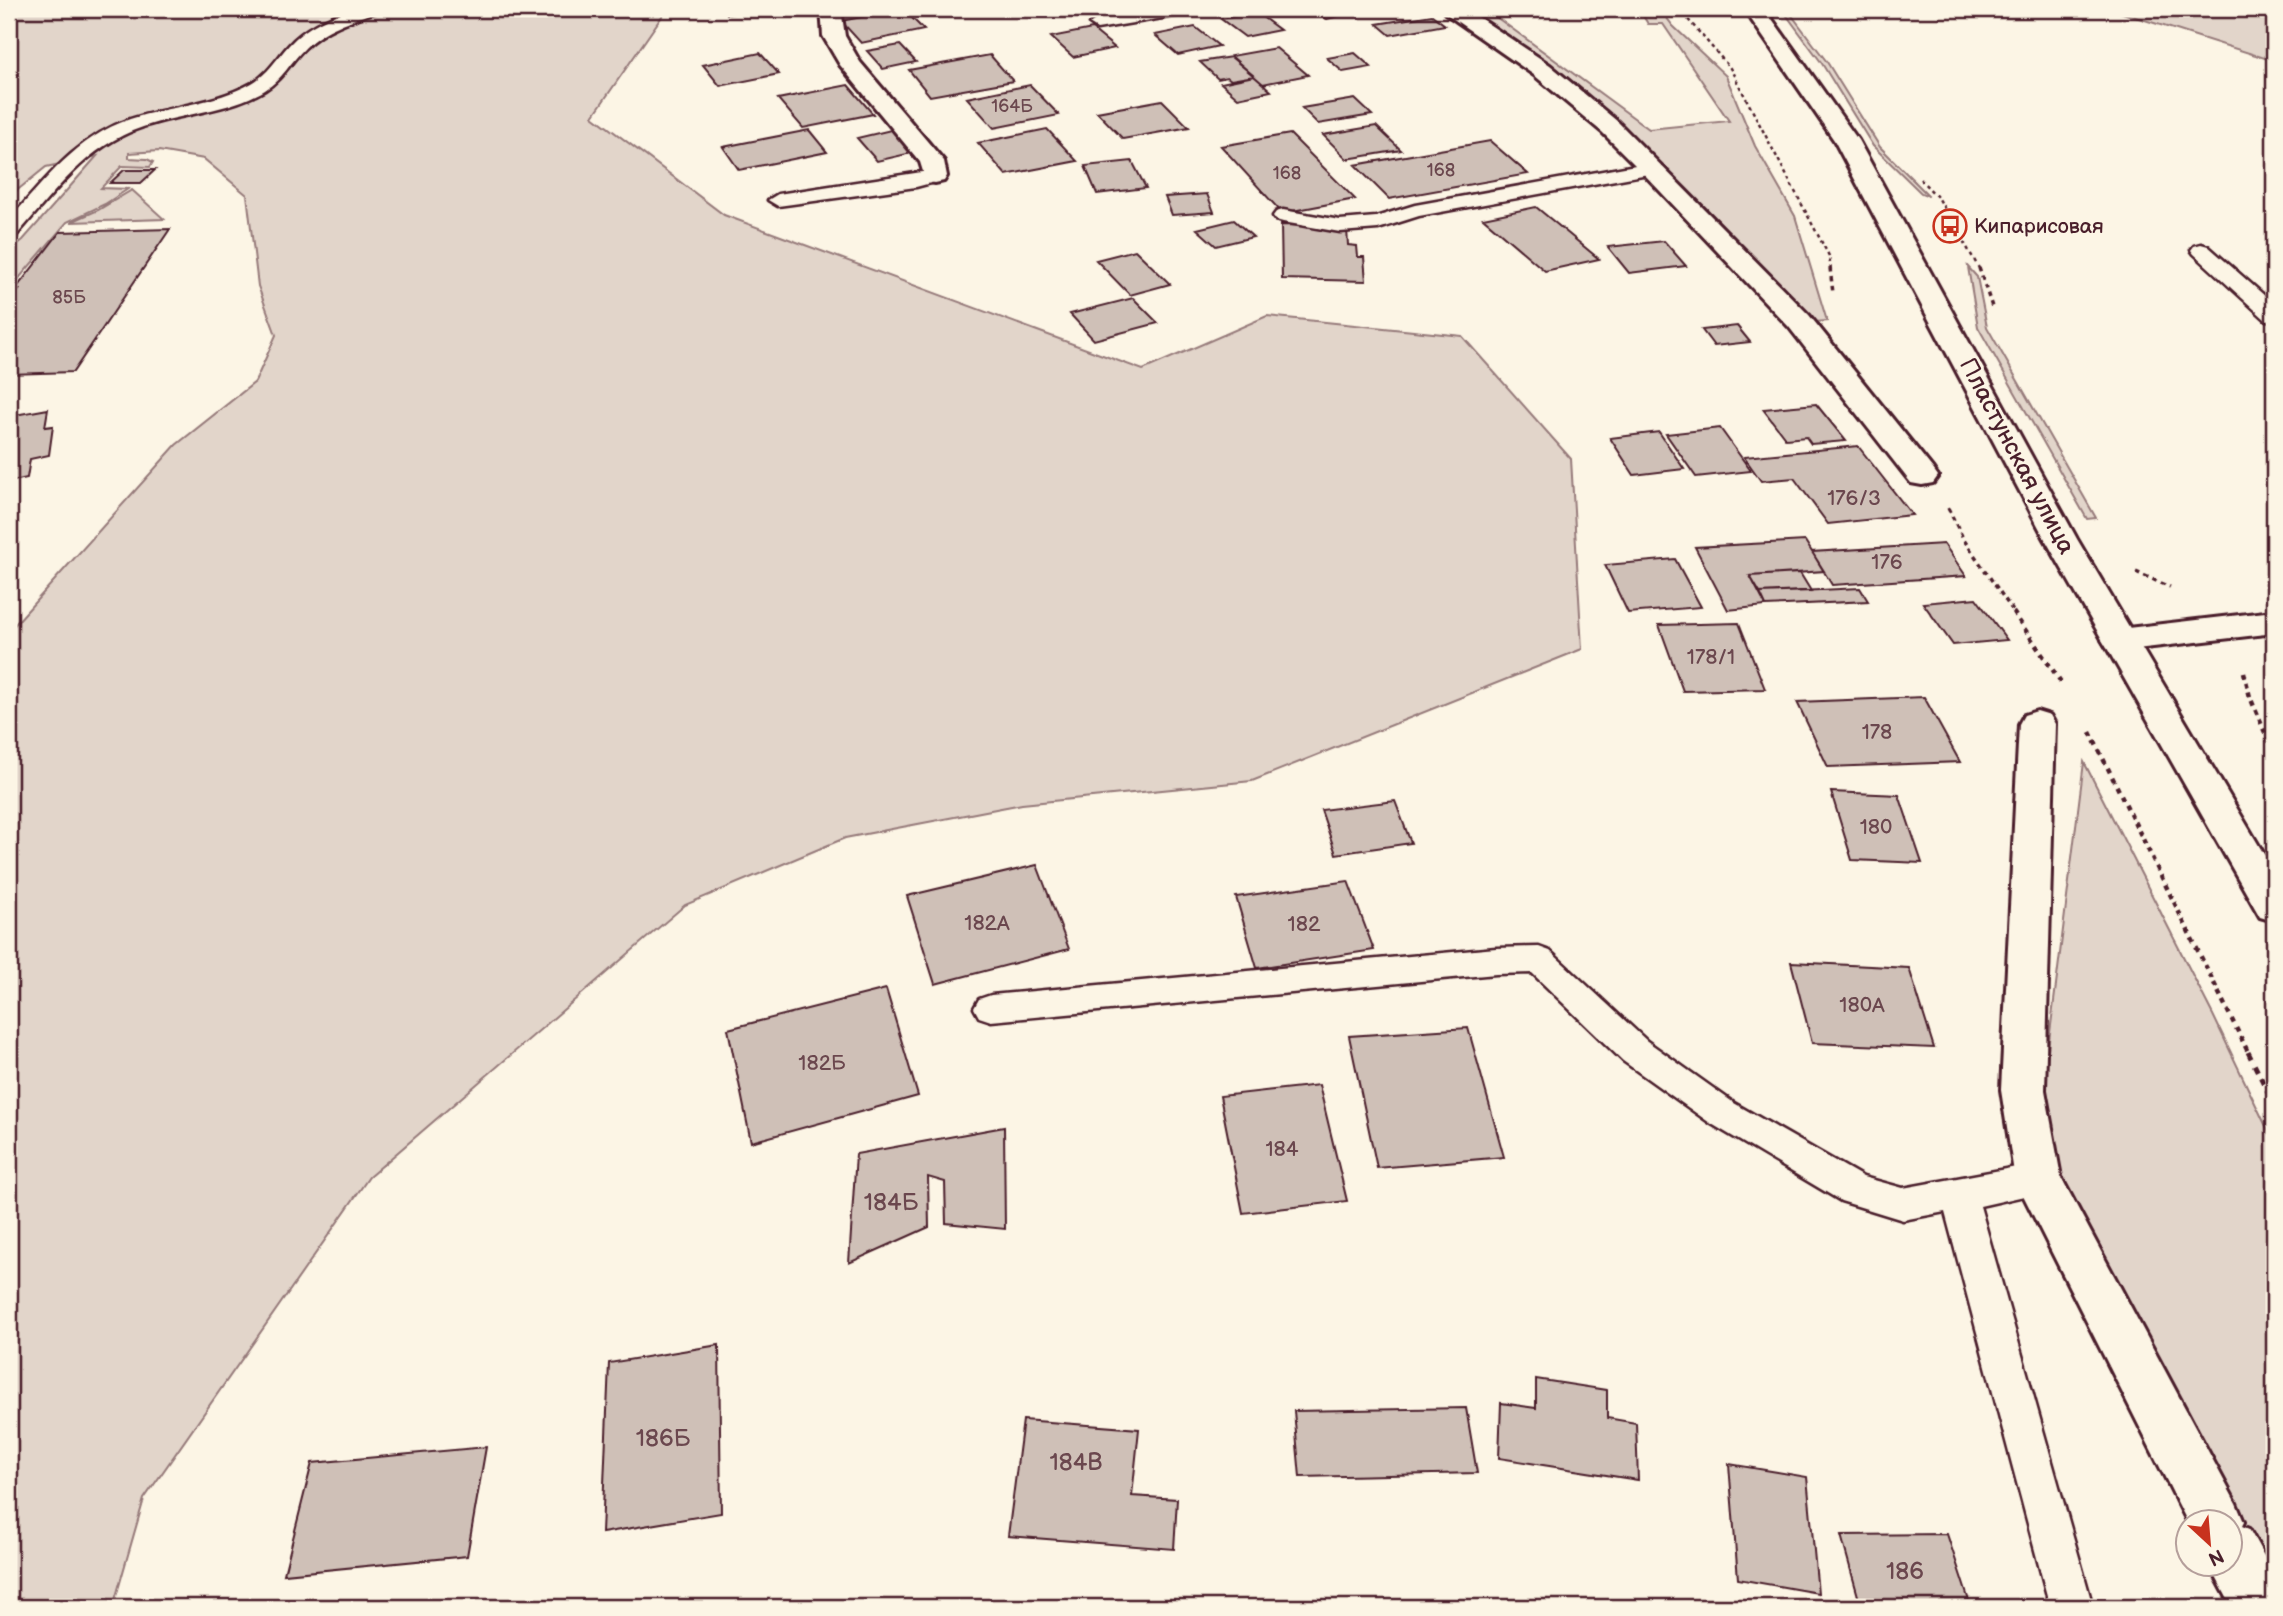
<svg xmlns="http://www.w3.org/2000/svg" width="2283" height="1616" viewBox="0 0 2283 1616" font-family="'Balsamiq Sans',sans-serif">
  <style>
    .green { fill: #e2d5ca; stroke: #967a7a; stroke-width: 2 }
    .building { fill: #cfc0b7; stroke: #4a1f2b; stroke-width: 2 }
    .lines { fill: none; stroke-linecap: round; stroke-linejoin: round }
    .service-casing { stroke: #4a1f2b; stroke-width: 5 }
    .minor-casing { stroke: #4a1f2b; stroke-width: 6 }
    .secondary-casing { stroke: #4a1f2b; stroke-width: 6 }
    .path-far3 { stroke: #4a1f2b; stroke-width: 2.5; stroke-dasharray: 3.5 3.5; stroke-linecap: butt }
    .path-far2 { stroke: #4a1f2b; stroke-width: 3.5; stroke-dasharray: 4.5 4.5; stroke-linecap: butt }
    .path-far1 { stroke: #4a1f2b; stroke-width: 4.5; stroke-dasharray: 5 5; stroke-linecap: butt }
    .path { stroke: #4a1f2b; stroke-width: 5; stroke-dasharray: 7 7; stroke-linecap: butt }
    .service { fill: #fcf5e5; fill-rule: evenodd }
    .minor { fill: #fcf5e5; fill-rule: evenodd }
    .secondary { fill: #fcf5e5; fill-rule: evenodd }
    .labels { text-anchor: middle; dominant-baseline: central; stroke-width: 5; stroke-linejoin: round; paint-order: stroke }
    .far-number-label { font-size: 18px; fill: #6b474e }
    .far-poi-label { font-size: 21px; fill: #4a1f2b; stroke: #fcf5e5; text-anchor: start }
    .number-label { font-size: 21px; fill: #6b474e }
    .street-label { font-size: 24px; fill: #4a1f2b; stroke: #fcf5e5 }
    .near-number-label { font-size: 24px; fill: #6b474e }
  </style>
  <rect width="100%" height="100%" fill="#fcf5e5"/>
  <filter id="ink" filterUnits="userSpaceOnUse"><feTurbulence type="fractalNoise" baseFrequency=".0143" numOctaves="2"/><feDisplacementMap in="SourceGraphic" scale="14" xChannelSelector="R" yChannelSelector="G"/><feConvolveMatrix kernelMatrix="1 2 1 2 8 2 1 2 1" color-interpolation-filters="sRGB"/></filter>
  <g filter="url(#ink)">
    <path class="green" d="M9 9H667L593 116 724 215 1143 370 1267 316 1462 336 1571 459 1582 649 1252 781 1022 804 845 838 685 905 369 1177 144 1499 113 1607H9V631L176 445 255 382 276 335 258 286 247 195 204 159 159 151 129 153V158L147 159 153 162 150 167 122 166 101 188 128 189 105 204 67 222 9 290V251L23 240 97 156 46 167 9 197Z
      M1465 9H1483L1492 14 1649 129 1729 121 1663 24H1648L1639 9H1660L1673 26 1726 76 1755 146 1795 216 1827 321 1815 322C1707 209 1601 89 1465 9Z
      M1782 9H1787L1827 62 1880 147 1929 196 1921 193 1873 146 1821 62Z
      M2110 9H2274V61Z
      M132 190 164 219 71 222 98 210Z
      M1968 267 1977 277 1987 327 2096 518 2087 519 1978 327Z
      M2084 762 2213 1015 2274 1143V1585L2086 1237 2055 1172 2045 1073Z"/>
    <path class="building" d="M725 9H768L727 14Z
      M903 9 924 30 861 43 841 21Z
      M1308 9H1367L1327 19Z
      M1257 13 1280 30 1245 37 1221 19Z
      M1432 15 1445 25 1390 35 1377 24Z
      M1195 27 1219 46 1178 55 1155 35Z
      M1092 29 1115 48 1073 57 1051 37Z
      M900 45 916 62 883 69 867 51Z
      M1276 48 1308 75 1263 84 1231 56Z
      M760 53 779 74 720 86 703 65Z
      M1355 53 1371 67 1343 72 1327 58Z
      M990 55 1013 81 930 96 909 70Z
      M1231 57 1254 76 1231 80 1227 77 1218 79 1200 62Z
      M1254 76 1271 91 1238 98 1221 83Z
      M848 85 873 114 803 128 778 99Z
      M1030 85 1059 115 994 128 967 98Z
      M1355 99 1372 115 1318 124 1302 108Z
      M1162 100 1189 127 1123 139 1097 112Z
      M1376 126 1401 150 1347 159 1323 135Z
      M895 129 916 152 877 161 857 138Z
      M1047 129 1077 161 1006 175 978 143Z
      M809 130 827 152 739 170 723 147Z
      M1290 134 1355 199 1282 213 1221 146Z
      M1490 141 1528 174 1389 199 1355 165Z
      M1132 161 1146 188 1097 194 1085 166Z
      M124 170H155L141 183H110Z
      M1207 194 1214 212 1172 215 1165 197Z
      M1536 207 1599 259 1545 271 1483 218Z
      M1234 220 1253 237 1216 246 1197 229Z
      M1281 225 1336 226 1347 229 1348 245 1357 246 1358 257H1364L1366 281 1282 279Z
      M170 229 73 372 9 374V303L19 290H15L60 232Z
      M1664 241 1686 266 1629 273 1608 247Z
      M1135 250 1170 284 1130 295 1096 260Z
      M1133 298 1158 323 1094 340 1070 314Z
      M1737 326 1750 342 1714 346 1702 330Z
      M1816 404 1846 441 1811 444 1806 437 1786 439 1763 409Z
      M48 409 45 427 53 426 49 455 30 459 27 478 9 482V416Z
      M1720 428 1751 471 1696 477 1666 434Z
      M1659 432 1684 469 1634 475 1610 438Z
      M1858 446 1912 515 1828 524 1794 478 1761 481 1744 457Z
      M1805 541 1824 571 1750 576 1766 606 1728 610 1695 547Z
      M1944 544 1966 576 1832 585 1812 552Z
      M1675 559 1701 607 1628 613 1605 565Z
      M1800 573 1811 591 1760 593 1750 576Z
      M1860 588 1868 601 1766 606 1760 593Z
      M1976 598 2007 640 1953 645 1923 603Z
      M1739 623 1765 689 1683 691 1659 625Z
      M1924 697 1960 762 1828 767 1797 702Z
      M1831 792 1899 795 1922 863 1852 860Z
      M1395 801 1411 843 1336 854 1321 810Z
      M1037 865 1069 949 935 984 907 896Z
      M1348 881 1374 950 1257 968 1236 897Z
      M1791 962 1909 968 1934 1048 1812 1043Z
      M886 989 918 1096 751 1142 728 1029Z
      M1468 1028 1504 1157 1377 1168 1349 1036Z
      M1319 1085 1347 1201 1243 1213 1220 1096Z
      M1004 1127 1005 1229 946 1223 945 1182 928 1177 929 1227 849 1263 856 1154Z
      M719 1345 721 1513 602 1533 609 1363Z
      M1536 1379 1607 1390V1418L1636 1423 1638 1480 1499 1458 1501 1403 1536 1408Z
      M1466 1408 1477 1473 1300 1477 1294 1411Z
      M1023 1420 1139 1429 1132 1496 1177 1499 1174 1549 1008 1536Z
      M486 1447 467 1556 284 1574 312 1463Z
      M1729 1464 1807 1477 1818 1593 1738 1579Z
      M1947 1534 1971 1607H1861L1841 1535Z"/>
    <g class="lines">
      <defs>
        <path id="service" d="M353 9H378L376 12C351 20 324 29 305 48 291 61 282 80 265 90 228 112 183 113 143 127 87 145 53 194 16 236L9 238V220C45 180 77 137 130 119 170 106 214 104 252 83 268 74 277 58 289 45 306 26 330 16 353 9Z
          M1159 9H1195L1187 14 1097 29 1089 24 1097 19Z
          M1652 162 1662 168 1659 172 1419 216 1378 229 1340 232 1283 222 1276 220 1273 216 1276 212 1283 210 1340 220 1376 217 1415 205Z
          M935 170 942 172 945 176 942 180 916 187 778 206 768 200 778 194Z
          M2201 244 2208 246 2274 304V321L2266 320 2194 254 2191 250 2194 246Z
          M1539 947 1550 951 1647 1041 1734 1103 1863 1177 1903 1188 2038 1163 2051 1168 2056 1179 2051 1190 1980 1206 2093 1607H2050L1945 1212 1903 1220 1841 1201 1710 1123 1623 1061 1532 973 1496 974 991 1021 979 1017 974 1008 979 999 991 995 1496 948Z"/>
        <path id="minor" d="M821 9H841L845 36 860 62 944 161 947 176 944 181 935 183 926 181 920 162 840 65 823 36Z
          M1442 9H1466L1550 65 1618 122 1809 315 1933 469 1938 476 1933 483 1922 485 1911 483 1789 327 1643 173 1602 132 1534 75 1445 13Z
          M2274 611V633L2119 651 2107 648 2102 640 2107 632 2119 629Z
          M2037 711 2050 715 2055 724 2045 1090 2061 1177 2236 1503 2244 1522 2242 1526 2249 1529 2274 1574V1607H2232L2209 1564H2230V1522L2188 1523 2015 1179 2001 1090 2019 724 2024 715Z"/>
        <path id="secondary" d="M1744 9H1765L1858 140 2077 539 2274 871V921L2260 917 2045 539 1834 140Z"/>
      </defs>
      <use href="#service" class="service-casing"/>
      <use href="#minor" class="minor-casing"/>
      <use href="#secondary" class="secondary-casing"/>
      <path class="path-far3" d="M1679 9 1730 68 1829 256 1831 270
        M1920 179 1939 199 1980 270"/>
      <path class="path-far2" d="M1830 268 1833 293
        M1979 268 1993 310
        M1948 508 1964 540 2015 614
        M2136 572 2170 587"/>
      <path class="path-far1" d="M2013 612 2061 682
        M2244 672 2250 697 2274 754
        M2090 732 2249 1054"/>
      <path class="path" d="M2248 1052 2274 1104"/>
      <use href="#service" class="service"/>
      <use href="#minor" class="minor"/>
      <use href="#secondary" class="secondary"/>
    </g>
  </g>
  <defs>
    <symbol id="bus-ring" viewBox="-11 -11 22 22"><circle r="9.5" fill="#fcf5e5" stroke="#c8321e" stroke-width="1.5"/><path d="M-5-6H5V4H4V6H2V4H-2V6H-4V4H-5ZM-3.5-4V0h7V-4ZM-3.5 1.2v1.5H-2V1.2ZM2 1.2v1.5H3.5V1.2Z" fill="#c8321e"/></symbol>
  </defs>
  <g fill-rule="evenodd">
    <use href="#bus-ring" x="1931" y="207" width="38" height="38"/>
  </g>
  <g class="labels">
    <g class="far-number-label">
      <text x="1012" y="106">164Б</text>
      <text x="1441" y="170">168</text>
      <text x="1287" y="173">168</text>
      <text x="69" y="297">85Б</text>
    </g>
    <g class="far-poi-label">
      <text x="1974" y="226">Кипарисовая</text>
    </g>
    <g class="number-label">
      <text x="1854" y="498">176/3</text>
      <text x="1887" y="562">176</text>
      <text x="1711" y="657">178/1</text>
      <text x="1877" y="732">178</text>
      <text x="1876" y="827">180</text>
      <text x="987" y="923">182А</text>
      <text x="1304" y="924">182</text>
      <text x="1862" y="1005">180А</text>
      <text x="822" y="1063">182Б</text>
      <text x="1282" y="1149">184</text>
    </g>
    <g class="street-label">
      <text transform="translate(2017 456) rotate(62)">Пластунская улица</text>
    </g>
    <g class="near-number-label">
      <text x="891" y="1202">184Б</text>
      <text x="663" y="1438">186Б</text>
      <text x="1076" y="1462">184В</text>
      <text x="1905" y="1571">186</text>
    </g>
  </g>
  <rect width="2283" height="1616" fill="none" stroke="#fcf5e5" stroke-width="35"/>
  <rect x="18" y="18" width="2248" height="1581" fill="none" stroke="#4a1f2b" stroke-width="2.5" filter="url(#ink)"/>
  <g transform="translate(2209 1543) rotate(154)"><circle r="33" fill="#fcf5e5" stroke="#b59f9b" stroke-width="2"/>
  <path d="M0-5L12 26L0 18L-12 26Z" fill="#c8321e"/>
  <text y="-10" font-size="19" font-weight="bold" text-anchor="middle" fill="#4a1f2b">N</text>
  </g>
</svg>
